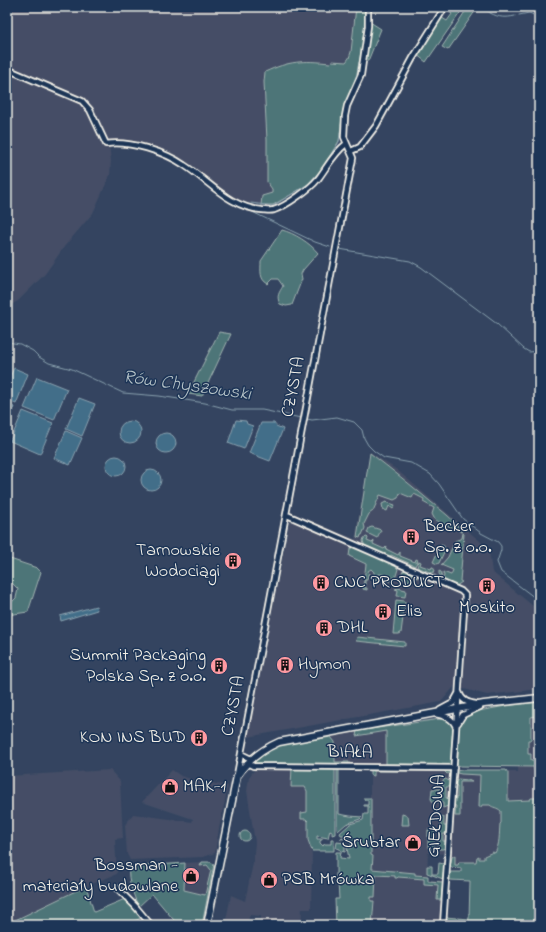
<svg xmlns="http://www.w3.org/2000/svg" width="546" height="932" viewBox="0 0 546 932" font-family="'Indie Flower',sans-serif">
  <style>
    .built { fill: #444e66 }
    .green { fill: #4e7578; stroke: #a1b3b0 }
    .water { fill: #436e89; stroke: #8aa2af }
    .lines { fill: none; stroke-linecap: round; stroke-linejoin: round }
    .stream { stroke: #8aa2af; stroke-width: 1 }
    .minor-casing { stroke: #f4f1e8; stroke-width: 8 }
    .secondary-casing { stroke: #f4f1e8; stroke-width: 9 }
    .minor { stroke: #1d3557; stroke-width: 4.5 }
    .secondary { stroke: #1d3557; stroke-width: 6 }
    .labels { text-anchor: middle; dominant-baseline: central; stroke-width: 3; stroke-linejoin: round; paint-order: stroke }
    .street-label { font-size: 18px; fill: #f4f1e8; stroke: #1d3557 }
    .poi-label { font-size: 18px; fill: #f4f1e8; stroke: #1d3557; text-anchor: start }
    .water-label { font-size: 19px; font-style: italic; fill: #b6c3c7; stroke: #1d3557 }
  </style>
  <rect width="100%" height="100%" fill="#344460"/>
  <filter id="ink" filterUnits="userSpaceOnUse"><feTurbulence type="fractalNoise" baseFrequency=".025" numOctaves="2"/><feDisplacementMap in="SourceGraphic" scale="8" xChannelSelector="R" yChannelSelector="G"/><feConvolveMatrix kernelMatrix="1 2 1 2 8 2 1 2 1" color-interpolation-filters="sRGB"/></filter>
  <g filter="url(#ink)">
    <path class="built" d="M7 7H356V15L351 52 348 61 343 63 332 61 330 63 310 61 297 62 281 65 264 82 267 140V182L272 189V193L262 196 261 205 251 203 244 205 231 200 184 164 146 148 109 144 111 161 110 175 93 213 64 247 45 274 18 301 7 307Z
      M370 452 397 470 481 542 489 551 492 572 539 611V689L487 695 464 689H456L454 687 441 702 248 737 291 513 355 539Z
      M539 702V801L494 853 474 868 449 867 450 854 428 853 427 879 445 881 441 925H370V767L454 768V772H518L520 704Z
      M357 731V736L386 731V764L348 765 335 762V742L331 737 344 732Z
      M255 769H291L292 787H305L307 791 308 840 312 855 311 909H302L301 925H261V916L250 915 247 923 240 922 239 925H225L231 895 245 901 253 863 255 842 247 791 249 777Z
      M110 770 120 781 123 838 115 839 117 874 86 886 7 924V776Z
      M172 770 181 776 191 779 228 786 219 829 215 853 203 857 130 860 127 854 125 825 133 814 192 822 193 819 142 802Z
      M202 862 200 866 207 865 211 870 205 895 184 890 185 863Z"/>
    <path class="green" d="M356 7H368L370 22 381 29 368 61 359 62 356 79 343 110 339 141 321 170 308 184 299 190 273 205H261L262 196 272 193V189L267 182V140L264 82 265 72C289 61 303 60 330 63L332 61 346 62 349 58 351 52Z
      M445 7H464L426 62 416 54 439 16 447 21 452 14 444 8Z
      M468 7H478L448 50 442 47Z
      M282 230C294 233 310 243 318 253L303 270 301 274 302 279 292 305 286 306 280 304C276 296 279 293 283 286L278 279H273L268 284C259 279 261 271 261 261Z
      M219 332 231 334 202 396 188 394Z
      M370 453C391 469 411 485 431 502 442 511 455 520 462 532L435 520 432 514 434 508 423 502 424 499 414 494 412 498 400 493 398 498 394 500 380 495 373 511 369 514 364 524 365 528 362 535H361L360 538 357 537Z
      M386 502 395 505 393 509 389 506 387 511 383 509 382 504Z
      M372 527 381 530 377 538 367 533 369 528Z
      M463 533 464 534 460 581 462 582 456 586 443 580 439 574V571L441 572 442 574 440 577 443 578 444 576 443 572 451 575 453 570 441 565 448 557 455 541 462 538Z
      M367 537 368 538 367 541 372 543 374 541 373 544 384 549 387 546 386 549 398 555 400 552V556L415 562 416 559 418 560 415 566 391 555 390 557 365 547 363 541 364 538Z
      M441 545 444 546 445 550 439 563 437 564 433 562Z
      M353 547H356L394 564 398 569 395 579 390 576V577L394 579 393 581H386L388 575 379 574 378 580H374V572L371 569 368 571 369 574H368L367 580H365V588H367V590L363 589 366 564 349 556 350 549Z
      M7 558 37 568 41 572 28 612 7 615V607L16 598 18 589 11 582H7Z
      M419 561 421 562 420 565 431 569 432 567H433L435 571 432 573 417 567Z
      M406 569 414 572 418 578 411 575 410 581 400 578 403 571Z
      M398 588 406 590 405 597 397 596 398 590 395 589Z
      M396 600 404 601 405 602 401 633 399 634H393Z
      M357 637 405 642V646L356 641Z
      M539 702V712L537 716 531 717V740H528V754H531V760H539V770H534V767L460 766 456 764 458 728 465 716 473 712 506 706Z
      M447 718 453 724 451 763 450 765 386 764V731L356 736 357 731Z
      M331 737 335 742V762H349V764L346 766 255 765 251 763C278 739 298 743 331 737Z
      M292 767 335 769V834L332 835V831L330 830 328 838 317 836V839H323L320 841V843L323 846 324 845V844H331V839H334V851H312L308 840V821L306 819H301V813L307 812V791L305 787H291Z
      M337 769H339V814L350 816 362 817 360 819 346 824 338 831 337 828Z
      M370 769H451V772L447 774 444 771H374V776L370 775Z
      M461 770H506L508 773V801L530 800 531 798H537V788L539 787V925L445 924V917L469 919 470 881 450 880V872H461V868L450 867 452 857 455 855V865H458L459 862H476L477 857 479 856V859H484V856L493 852 495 853C500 844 499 835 500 824L501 823V811C497 807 493 808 490 805H482L481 807H479L480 775 461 774 457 773V771Z
      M446 779 450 782V787H446V798H449L448 806 443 808V802H433L431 799 432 789H443V780Z
      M458 779 468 780 472 782H460V816H455L456 806 453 805 454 798H457V786L454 784Z
      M364 798H371V855L373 856 372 869 415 873V875L428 876V881L443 882 441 900H437L438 885 424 884V879L398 877 397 878H395V876L376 875 375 897H371V901H374L372 925H336L335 899H339L338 882 336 877V852H341L340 858 349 859 347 848H351L350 838 340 839 344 838V835H341L340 833 350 824 363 820 364 814H368V806H364V805H368V800H364Z
      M402 814 408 816 409 825H401Z
      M440 816 444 817V826H447V834H443V841H446V847L443 849H439L437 842 440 841 441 821 439 819Z
      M428 830H435L434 847 432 849H430L428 846Z
      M240 836a5 5 0 1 1 10 0a5 5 0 1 1-10 0Z
      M337 842 345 843V852L341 851 340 849 336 848Z
      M202 862H210L214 864 202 925H178L152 894 138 907C134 894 127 881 129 867L185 863 184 890 205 895 211 870 207 865 200 866Z
      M439 863 444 864 443 879 427 873V866H432V874H438Z
      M86 886 94 912 125 899 134 908 141 918 127 925H7V924Z"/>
    <path class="water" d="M14 368 28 374 16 404 7 400V383Z
      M37 377 67 389 54 420 24 408Z
      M79 398 95 404 82 436 66 429Z
      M7 405 14 407 7 424Z
      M23 411 53 423 40 454 10 441Z
      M236 420 246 421 247 424 253 426 244 449 228 443Z
      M119 432a11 11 0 1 1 22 0a11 11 0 1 1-22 0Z
      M261 423H274L276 426 283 429 270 461 249 453Z
      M66 431 82 438 70 465 54 458Z
      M156 443a10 10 0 1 1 20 0a10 10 0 1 1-20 0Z
      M106 466a10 10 0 1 1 20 0a10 10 0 1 1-20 0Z
      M141 480a10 10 0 1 1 20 0a10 10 0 1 1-20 0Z
      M96 606 97 610 61 621 60 616Z"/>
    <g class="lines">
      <path class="stream" d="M483 7 489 12
        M490 13C500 18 505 18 515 16
        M519 15 529 13 539 17
        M251 203 273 206 308 184 321 170 339 142 343 112 357 74 364 35 365 7
        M248 210 315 242 330 247
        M339 249 410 261 421 267 497 324 524 349 529 352 539 351
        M7 342 20 344 33 351 39 357 49 363 72 369 123 393 159 396 205 403 232 410H262L301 418
        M307 419 312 420 337 417 354 422 362 430 364 438 368 445 374 451 384 458 411 463 430 474 439 484 463 519 481 533 498 542 501 546V550L497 562 501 572 539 601"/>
      <defs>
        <path id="minor" d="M7 69 82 101 90 110 106 144C129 140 165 152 184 165 209 181 230 208 262 210 265 210 270 211 274 210 286 206 310 189 318 179 327 167 334 153 346 144
          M351 151 360 147 376 126 413 58 445 7
          M287 515 461 591 465 595 443 925
          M459 692C462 701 468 703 476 704
          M440 710 453 703 458 694
          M435 714C445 716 452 717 456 727
          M458 723 463 715 480 707
          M241 754 251 759
          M247 763 253 766 454 768
          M237 775 353 158 344 137 345 116 347 106 361 75 368 26V7
          M118 889 135 906 151 925"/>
        <path id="secondary" d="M207 925 237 776C248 760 261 750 279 742L484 704 539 698"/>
      </defs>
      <use href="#minor" class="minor-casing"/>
      <use href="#secondary" class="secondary-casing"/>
      <use href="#minor" class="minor"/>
      <use href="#secondary" class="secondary"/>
    </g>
  </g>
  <defs>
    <symbol id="building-disc" viewBox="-11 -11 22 22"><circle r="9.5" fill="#ff9aa2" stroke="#1d3557"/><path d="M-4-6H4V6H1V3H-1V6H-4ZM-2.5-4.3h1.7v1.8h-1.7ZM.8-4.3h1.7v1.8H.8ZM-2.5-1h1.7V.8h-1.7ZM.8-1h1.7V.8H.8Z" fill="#111"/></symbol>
    <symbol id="shop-disc" viewBox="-11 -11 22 22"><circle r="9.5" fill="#ff9aa2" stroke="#1d3557"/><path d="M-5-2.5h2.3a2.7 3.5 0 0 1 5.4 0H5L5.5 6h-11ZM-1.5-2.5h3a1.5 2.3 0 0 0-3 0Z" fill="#111"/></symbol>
  </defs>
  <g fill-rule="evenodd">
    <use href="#building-disc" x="401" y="527" width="20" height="20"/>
    <use href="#building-disc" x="223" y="551" width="20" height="20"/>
    <use href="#building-disc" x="311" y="573" width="20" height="20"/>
    <use href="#building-disc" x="477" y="576" width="20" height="20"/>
    <use href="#building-disc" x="373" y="602" width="20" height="20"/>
    <use href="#building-disc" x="314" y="618" width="20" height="20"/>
    <use href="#building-disc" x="275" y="655" width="20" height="20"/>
    <use href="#building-disc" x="209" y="656" width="20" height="20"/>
    <use href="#building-disc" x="189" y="728" width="20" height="20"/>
    <use href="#shop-disc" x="160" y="777" width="20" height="20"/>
    <use href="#shop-disc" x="403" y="833" width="20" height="20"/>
    <use href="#shop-disc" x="181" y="866" width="20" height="20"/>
    <use href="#shop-disc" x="259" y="870" width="20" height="20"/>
  </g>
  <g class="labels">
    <g class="street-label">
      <text transform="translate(294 387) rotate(-79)">CZYSTA</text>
      <text transform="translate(234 706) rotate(-79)">CZYSTA</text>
      <text transform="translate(350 753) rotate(1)">BIAŁA</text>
      <text transform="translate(437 816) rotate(-86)">GIEŁDOWA</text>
    </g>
    <g class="poi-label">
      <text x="424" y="527">Becker<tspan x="424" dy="21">Sp. z o.o.</tspan></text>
      <text x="220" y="551" text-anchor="end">Tarnowskie<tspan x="220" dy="21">Wodociągi</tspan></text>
      <text x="334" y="583">CNC PRODUCT</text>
      <text x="487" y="608" text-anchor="middle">Moskito</text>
      <text x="396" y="612">Elis</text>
      <text x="337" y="628">DHL</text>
      <text x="206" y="656" text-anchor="end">Summit Packaging<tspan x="206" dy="21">Polska Sp. z o.o.</tspan></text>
      <text x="298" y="665">Hymon</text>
      <text x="186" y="738" text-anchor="end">KON INS BUD</text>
      <text x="183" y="787">MAK-1</text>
      <text x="400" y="843" text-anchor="end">Śrubtar</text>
      <text x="178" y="866" text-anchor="end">Bossman -<tspan x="178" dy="21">materiały budowlane</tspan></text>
      <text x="282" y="880">PSB Mrówka</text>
    </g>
    <g class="water-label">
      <text transform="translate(187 386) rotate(8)">Rów Chyszowski</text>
    </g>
  </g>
  <rect width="546" height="932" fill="none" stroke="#1d3557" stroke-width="24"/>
  <rect x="12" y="12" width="522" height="908" fill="none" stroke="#f4f1e8" stroke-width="1.5" filter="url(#ink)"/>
</svg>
